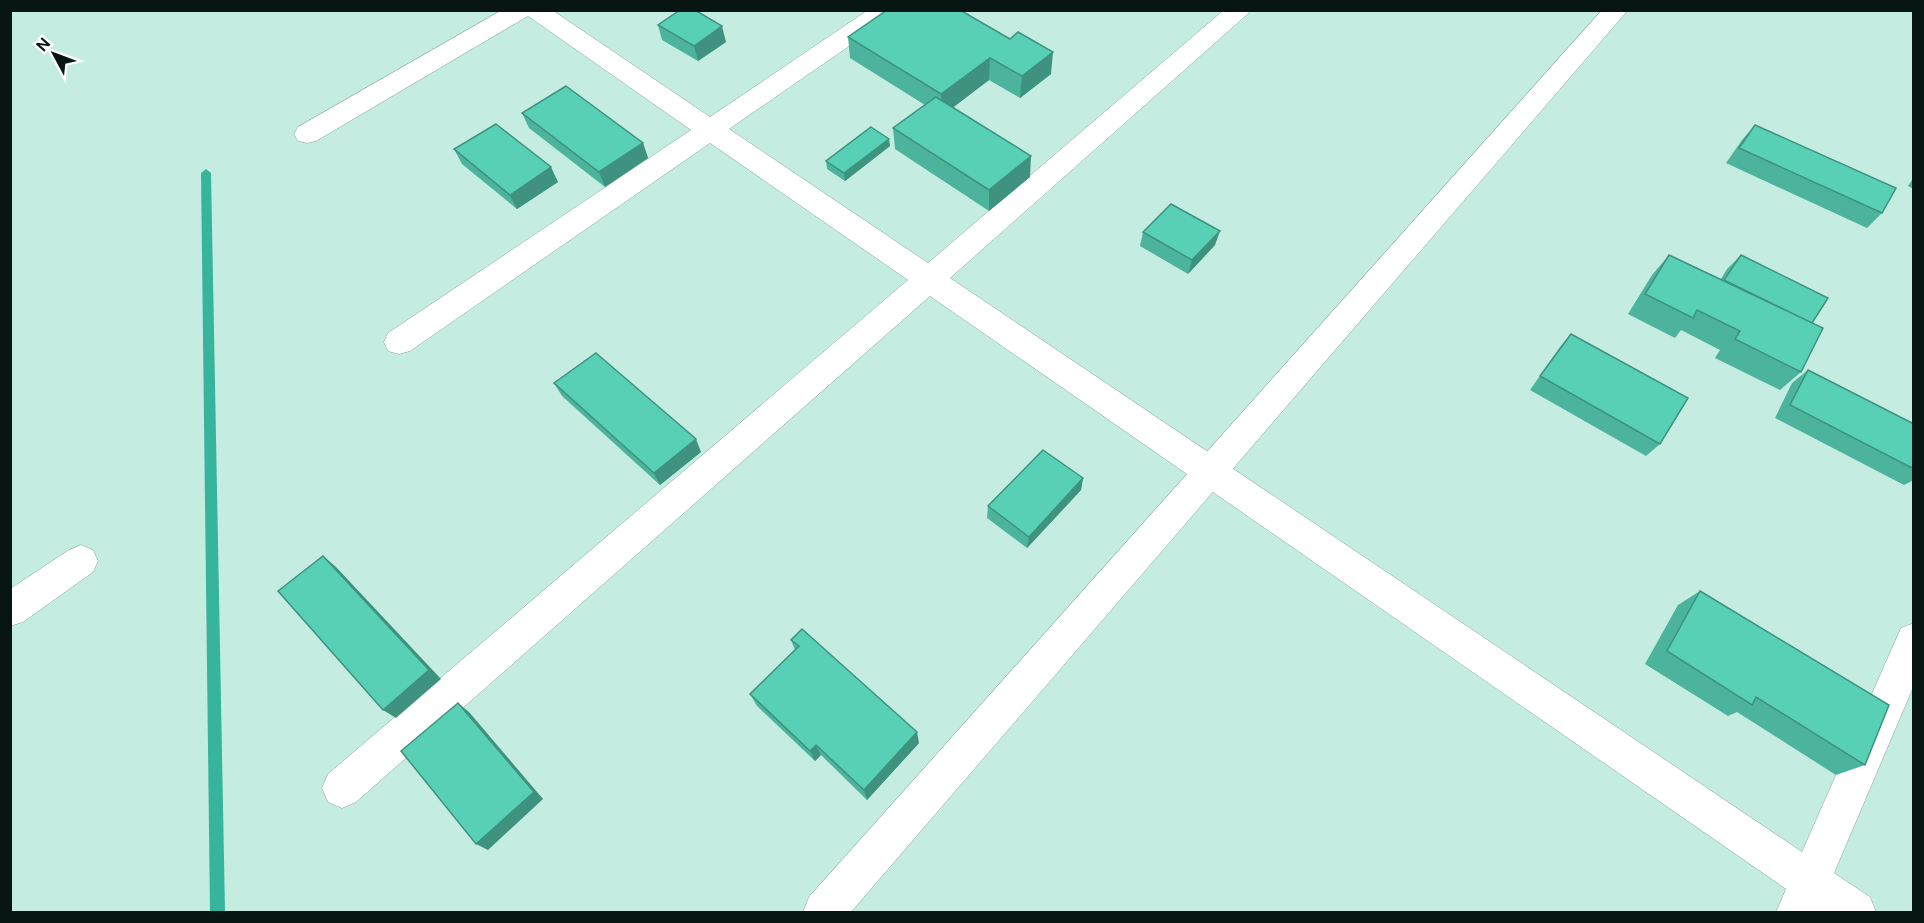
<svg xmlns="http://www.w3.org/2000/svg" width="1924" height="923" viewBox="0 0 1924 923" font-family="'DM Sans',sans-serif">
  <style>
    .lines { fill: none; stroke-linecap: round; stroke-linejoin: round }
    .stream { fill: #36b49c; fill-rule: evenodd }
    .street-casing { stroke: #81a69c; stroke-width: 1 }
    .secondary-casing { stroke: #81a69c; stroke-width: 1 }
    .street { fill: #fff; fill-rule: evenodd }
    .secondary { fill: #fff; fill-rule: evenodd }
    .wall { fill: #4cb39d }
    .shaded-wall { fill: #3e927f }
    .building { fill: #58d0b6; stroke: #3e927f; stroke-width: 1.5 }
  </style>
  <rect width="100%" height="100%" fill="#c4ece1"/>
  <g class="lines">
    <path class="stream" d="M206 169 211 173 225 912H210L201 173Z"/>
    <defs>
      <path id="street" d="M502 10H552L710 117 868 10H897L894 15 729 129 928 263 1224 10H1252L950 278 1802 852 1901 628 1914 623V685L1834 873 1870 897 1876 912H1776L1786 889 930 296 356 802 342 808 328 802 322 788 328 774 908 280 710 143 410 351 399 354 388 351 384 342 388 333 691 130 528 16 316 141 307 143 298 141 294 134 298 127Z
        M81 545 93 550 98 561 93 572 23 622 10 626V589L69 550Z"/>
      <path id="secondary" d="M1602 10H1628L851 912H803L809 897Z"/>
    </defs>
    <use href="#street" class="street-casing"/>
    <use href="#secondary" class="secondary-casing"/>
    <use href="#street" class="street"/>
    <use href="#secondary" class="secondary"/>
  </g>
  <path class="wall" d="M887 10 1051 74 1020 98 989 80 953 107 1030 177 989 211 895 149 893 128 925 105 850 58 848 37Z
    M658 25 726 42 698 61 662 40Z
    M522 113 643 143 648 158 605 187 529 128Z
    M1755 125 1882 213 1867 228 1726 163 1742 140Z
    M890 146 845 181 827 169 826 161Z
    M454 149 558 182 517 209 462 164Z
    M1914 177V189L1908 186Z
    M1143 232 1215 245 1188 274 1140 246Z
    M1669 255 1721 279 1727 269 1741 255 1812 323 1801 372 1780 390 1715 358 1720 350 1681 330 1675 338 1628 314 1652 275Z
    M1571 334 1660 444 1646 456 1530 390 1560 347Z
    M1808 370 1914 424V480L1904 485 1775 418 1792 383Z
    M554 383 701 452 660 485 562 396Z
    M1083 478 1081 490 1027 548 987 518 988 506Z
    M1700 591 1865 765 1836 775 1737 712 1728 716 1645 664 1678 605Z
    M791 640 919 743 867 800 821 755 815 761 757 706 750 694 795 650Z"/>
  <path class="shaded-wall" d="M722 26 726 42 698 61 694 46Z
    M1053 52 1051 74 1020 98 1022 76Z
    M990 58 989 80 942 116 941 94Z
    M889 139 890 146 845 181 844 173Z
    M643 143 648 158 605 187 599 172Z
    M1031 156 1030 177 989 211V190Z
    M551 167 558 182 517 209 510 195Z
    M1220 231 1215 245 1188 274 1192 260Z
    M696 439 701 452 660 485 654 473Z
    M1083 478 1081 490 1027 548 1029 537Z
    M323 556 336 567 441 679 396 718 383 710Z
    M458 703 469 712 543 799 488 850 476 844Z
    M917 732 919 743 867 800 864 790Z
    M816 745 821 755 815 761 810 751Z"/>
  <path class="building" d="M680 10H695L722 26 694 46 658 25Z
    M887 10H960L1010 39 1018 32 1053 52 1022 76 990 58 941 94 848 37Z
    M566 86 643 143 599 172 522 113Z
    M936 97 1031 156 989 190 893 128Z
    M496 124 551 167 510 195 454 149Z
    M1755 125 1896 188 1882 213 1739 148Z
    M871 127 889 139 844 173 826 161Z
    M1171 204 1220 231 1192 260 1143 232Z
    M1669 255 1823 328 1801 372 1735 339 1740 331 1697 310 1693 318 1645 294Z
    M1741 255 1828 298 1812 323 1724 280Z
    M1571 334 1688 398 1660 444 1540 376Z
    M596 353 696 439 654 473 554 383Z
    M1808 370 1914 424V469L1790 405Z
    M1043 450 1083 478 1029 537 988 506Z
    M323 556 429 670 383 710 278 591Z
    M1700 591 1889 705 1865 765 1756 697 1752 705 1667 651Z
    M802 629 917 732 864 790 816 745 810 751 750 694 799 646 791 640Z
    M458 703 534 792 476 844 401 751Z"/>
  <rect width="1924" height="923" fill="none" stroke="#081613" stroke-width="24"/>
  <g transform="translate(54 54) rotate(311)" stroke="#ffffff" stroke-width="4.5" paint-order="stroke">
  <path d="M0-4.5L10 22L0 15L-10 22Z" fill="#081613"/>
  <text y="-9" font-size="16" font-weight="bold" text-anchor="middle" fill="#081613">N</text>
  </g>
</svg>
